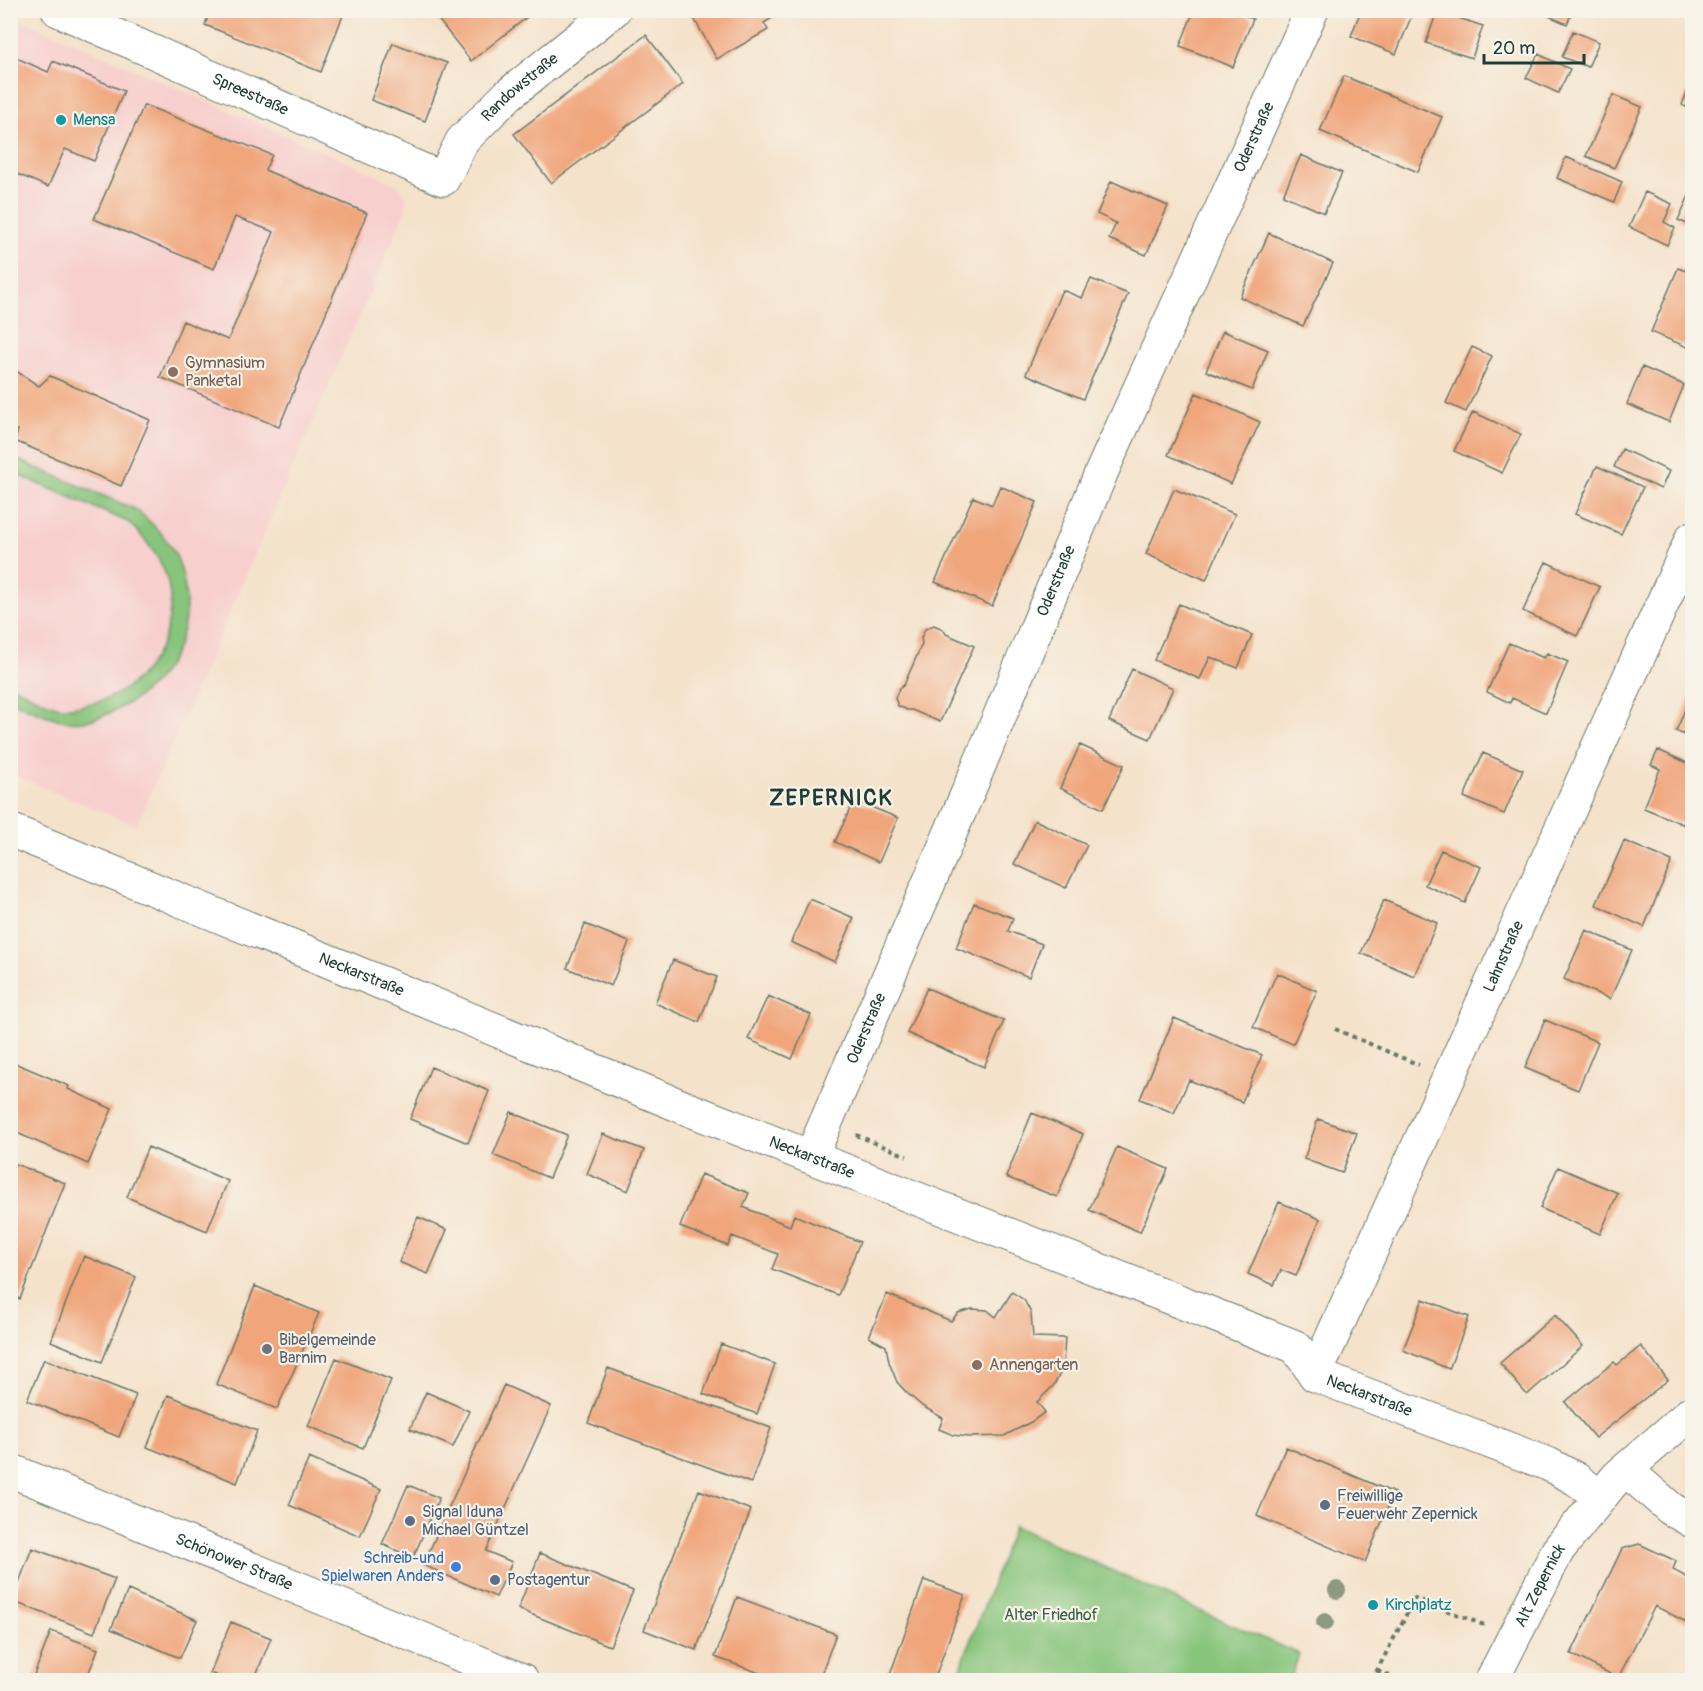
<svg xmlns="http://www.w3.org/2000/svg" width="1703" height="1691" viewBox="0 0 1703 1691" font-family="Pangolin,sans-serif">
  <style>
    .built { fill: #f7d0ce }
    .green { fill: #87c47b; stroke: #538058; stroke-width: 1.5 }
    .building { fill: #f0a57a }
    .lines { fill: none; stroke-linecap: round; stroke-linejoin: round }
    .minor-casing { stroke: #6a7768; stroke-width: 35 }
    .tertiary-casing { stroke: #6a7768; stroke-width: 35 }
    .secondary-casing { stroke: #6a7768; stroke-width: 35 }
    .path { stroke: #6a7768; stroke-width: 4; stroke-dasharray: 4.5 4.5; stroke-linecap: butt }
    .minor { stroke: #fff; stroke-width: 33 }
    .tertiary { stroke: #fff; stroke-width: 33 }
    .secondary { stroke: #fff; stroke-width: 33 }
    .tree { fill: #8d9a81 }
    .culture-dot { fill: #0f9aa8; stroke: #f7f3e8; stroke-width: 2 }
    .education-dot { fill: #8d6e63; stroke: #f7f3e8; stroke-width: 2 }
    .worship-dot { fill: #6b7280; stroke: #f7f3e8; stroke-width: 2 }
    .service-dot { fill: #5c6f8a; stroke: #f7f3e8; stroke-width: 2 }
    .shop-dot { fill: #3f7fe0; stroke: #f7f3e8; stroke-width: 2 }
    .labels { text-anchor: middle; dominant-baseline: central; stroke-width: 4.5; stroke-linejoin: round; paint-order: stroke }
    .street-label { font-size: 16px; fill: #1f3d34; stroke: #f7f3e8 }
    .culture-label { font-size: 16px; fill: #0d838f; stroke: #f7f3e8; text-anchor: start }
    .education-label { font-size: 16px; fill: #785e54; stroke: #f7f3e8; text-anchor: start }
    .worship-label { font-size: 16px; fill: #5b616d; stroke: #f7f3e8; text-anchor: start }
    .service-label { font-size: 16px; fill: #4e5e75; stroke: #f7f3e8; text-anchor: start }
    .shop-label { font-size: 16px; fill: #366cbe; stroke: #f7f3e8; text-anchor: end }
    .park-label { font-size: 16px; fill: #395f46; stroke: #f7f3e8 }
    .district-label { font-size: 22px; font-weight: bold; letter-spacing: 1.5px; fill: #1f3d34; stroke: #f7f3e8 }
  </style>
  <rect width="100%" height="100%" fill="#f7f3e8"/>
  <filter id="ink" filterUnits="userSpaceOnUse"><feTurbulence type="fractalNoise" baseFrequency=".0167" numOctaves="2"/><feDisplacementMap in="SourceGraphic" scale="12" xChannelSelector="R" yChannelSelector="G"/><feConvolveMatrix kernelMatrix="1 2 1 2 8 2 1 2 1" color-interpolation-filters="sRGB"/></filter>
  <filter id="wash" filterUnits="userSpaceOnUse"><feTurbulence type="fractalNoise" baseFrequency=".008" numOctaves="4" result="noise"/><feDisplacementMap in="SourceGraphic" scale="24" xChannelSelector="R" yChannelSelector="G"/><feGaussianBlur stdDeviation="1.35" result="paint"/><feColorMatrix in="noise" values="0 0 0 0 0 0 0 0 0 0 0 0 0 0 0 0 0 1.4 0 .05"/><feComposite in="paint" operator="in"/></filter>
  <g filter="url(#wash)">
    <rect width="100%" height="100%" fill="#f4e2ca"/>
    <path class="built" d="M10 15 397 184 406 195V210L136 826 11 774Z"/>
    <path class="green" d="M11 457 137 510C154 525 171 541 179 563 199 623 174 681 118 709 108 714 96 720 84 721 59 724 33 710 11 701V685C24 691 47 705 61 707 72 708 82 705 93 703 141 691 172 646 170 597 169 567 148 541 128 522L11 472Z
      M1014 1526 1209 1615 1299 1654 1290 1680H956Z"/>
    <g id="blocks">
      <path class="building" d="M210 10H345L321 72 205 25Z
        M437 10H536L471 61 433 13Z
        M689 10H785L764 23 768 30 717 59Z
        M1194 10H1232L1253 19 1233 67 1180 46Z
        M1361 10H1414L1396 54 1351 36Z
        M1535 10H1573L1567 24Z
        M1437 11 1483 26 1472 58 1426 43Z
        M1573 31 1599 42 1588 67 1562 57Z
        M646 35 683 84 551 183 514 134Z
        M393 43 447 63 425 121 371 100Z
        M1538 54 1570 69 1558 93 1526 78Z
        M10 55 48 72 53 61 124 91 94 161 65 149 48 187 10 171Z
        M1344 76 1442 117 1418 172 1320 131Z
        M1692 80V110L1682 105Z
        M1613 95 1642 107 1614 168 1586 156Z
        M144 105 272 155 265 170 367 213 279 427 160 377 183 321 228 340 274 232 235 217 214 269 94 219Z
        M1301 155 1342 173 1324 213 1283 195Z
        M1566 157 1622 182 1614 202 1557 178Z
        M1111 181 1168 206 1146 255 1109 239 1116 223 1097 214Z
        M1692 189V226L1678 220Z
        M1645 192 1672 204 1664 222 1675 228 1667 245 1629 227Z
        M1269 233 1333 263 1303 326 1240 297Z
        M1678 268 1692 273V349L1651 332Z
        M1091 279 1128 294 1083 399 1026 374 1062 290 1082 298Z
        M1223 331 1268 350 1252 390 1206 371Z
        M1472 347 1492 356 1466 412 1446 403Z
        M10 367 39 386 50 376 150 420 121 486 15 441 18 430 10 429Z
        M1642 367 1684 385 1669 422 1627 404Z
        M1196 393 1260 422 1231 484 1168 455Z
        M1473 412 1521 434 1502 473 1454 451Z
        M1622 449 1669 471 1661 489 1614 467Z
        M1597 466 1643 487 1621 534 1575 514Z
        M1000 486 1037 502 992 606 935 582 973 497 992 505Z
        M1174 489 1235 514 1206 580 1146 554Z
        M1546 562 1600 587 1577 636 1523 611Z
        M1179 604 1252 635 1238 668 1210 657 1200 679 1154 660Z
        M934 625 943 629 946 634 974 646 940 722 912 710H907L898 706 895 698 899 689 904 685 922 644 921 638 925 629Z
        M1509 643 1544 658 1547 653 1568 662 1546 713 1512 698 1510 703 1487 692Z
        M1132 669 1173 688 1150 739 1109 721Z
        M1692 693V738L1676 731Z
        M1080 745 1124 765 1103 809 1060 788Z
        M1658 750 1692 765V828L1644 808 1660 769 1651 765Z
        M1483 753 1523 770 1504 814 1464 797Z
        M854 800 898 818 879 862 835 842Z
        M1035 820 1087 845 1066 888 1014 864Z
        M1624 841 1672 861 1644 927 1596 905Z
        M1441 850 1481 867 1465 903 1425 885Z
        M810 899 854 918 835 962 791 942Z
        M1384 900 1437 923 1414 976 1361 953Z
        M974 903 1013 918 1008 931 1042 944 1029 977 956 948Z
        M585 924 629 942 611 986 567 968Z
        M1586 930 1632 950 1610 999 1564 979Z
        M673 960 717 977 699 1022 655 1003Z
        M1277 973 1317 991 1293 1044 1253 1027Z
        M927 988 1004 1021 984 1067 907 1033Z
        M768 996 811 1015 792 1059 748 1039Z
        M1174 1018 1262 1055 1242 1102 1189 1080 1174 1113 1140 1099Z
        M1545 1020 1598 1042 1578 1090 1525 1068Z
        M10 1061 69 1086 68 1089 112 1109 88 1164 10 1130Z
        M431 1067 489 1091 468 1143 410 1119Z
        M511 1112 567 1135 549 1178 493 1155Z
        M1032 1113 1083 1134 1057 1197 1006 1177Z
        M1318 1119 1357 1133 1342 1173 1304 1159Z
        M603 1134 644 1150 628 1191 587 1174Z
        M148 1147 228 1181 207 1231 127 1197Z
        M1117 1147 1168 1169 1140 1232 1089 1210Z
        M10 1162 65 1183 20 1299 10 1295Z
        M1558 1167 1618 1193 1600 1234 1540 1208Z
        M701 1174 749 1193 743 1207 790 1226 794 1215 860 1242 838 1295 772 1269 778 1254 732 1236 728 1246 680 1227Z
        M1279 1202 1320 1219 1296 1276 1281 1270 1274 1285 1248 1274Z
        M418 1217 447 1230 428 1274 399 1262Z
        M84 1256 136 1277 102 1362 51 1341Z
        M255 1286 319 1313 277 1409 216 1384Z
        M1012 1292 1024 1300 1031 1313 1033 1337 1065 1338 1063 1368 1054 1385 1037 1402 1045 1412 1031 1422 1004 1436 969 1437 953 1435 939 1429 943 1418 922 1406 907 1393 897 1382 889 1362 886 1346 869 1337 887 1294 951 1321 958 1313 972 1309 987 1310 996 1317Z
        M1423 1299 1469 1317 1449 1369 1403 1350Z
        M1555 1315 1583 1346 1527 1395 1500 1363Z
        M721 1344 775 1364 757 1414 703 1394Z
        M1641 1346 1668 1380 1595 1438 1565 1402 1614 1362 1617 1365Z
        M336 1358 391 1380 363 1448 308 1426Z
        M44 1359 136 1395 119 1437 27 1400Z
        M608 1368 771 1428 751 1483 588 1423Z
        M504 1385 551 1406 486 1551 512 1562 496 1597 423 1565Z
        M426 1392 469 1411 453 1447 410 1429Z
        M168 1395 257 1431 237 1483 147 1447Z
        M1286 1447 1394 1493 1365 1562 1257 1516Z
        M309 1458 381 1489 360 1536 289 1505Z
        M408 1485 439 1498 413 1558 382 1544Z
        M699 1490 751 1510 696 1650 644 1630Z
        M1639 1544 1676 1561 1673 1570 1692 1580V1625L1655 1606 1618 1678 1571 1654 1622 1549Z
        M32 1548 115 1579 94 1633 12 1601Z
        M540 1553 633 1591 610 1646 518 1609Z
        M924 1580 965 1595 934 1680H888Z
        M128 1590 197 1620 180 1658 111 1629Z
        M737 1597 836 1634 819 1680H779L715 1657Z
        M231 1622 271 1638 254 1680H228L210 1673Z
        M51 1631 98 1649 86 1680H32Z"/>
    </g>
  </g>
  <g filter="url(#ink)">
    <use href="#blocks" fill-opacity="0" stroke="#6a7768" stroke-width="1.5"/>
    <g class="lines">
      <defs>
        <g id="minor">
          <path id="s1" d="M58 10 443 179 462 141 508 95 614 10"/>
          <path id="s2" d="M10 830 693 1111 1296 1347 1315 1375 1548 1464 1576 1479 1599 1496"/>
          <path id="s3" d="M811 1157 968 792 1102 471 1312 10"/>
          <path id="s4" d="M1315 1375 1692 538"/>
          <path d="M1626 1470 1671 1509 1692 1521"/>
        </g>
        <g id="tertiary">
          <path id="s5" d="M10 1470 522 1680"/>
        </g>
        <g id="secondary">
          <path id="s6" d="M1492 1680 1558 1550 1617 1477 1692 1412"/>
        </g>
      </defs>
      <use href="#minor" class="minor-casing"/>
      <use href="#tertiary" class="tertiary-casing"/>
      <use href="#secondary" class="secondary-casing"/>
      <path class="path" d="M1335 1029 1419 1065
        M856 1135 907 1156
        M1377 1671 1401 1680
        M1372 1680 1415 1598 1484 1625"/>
      <use href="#minor" class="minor"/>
      <use href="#tertiary" class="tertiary"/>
      <use href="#secondary" class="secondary"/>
    </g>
    <g class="tree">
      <circle cx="1337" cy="1590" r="9"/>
      <circle cx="1325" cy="1622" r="9"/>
    </g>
  </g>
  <g class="culture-dot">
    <circle cx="61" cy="120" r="6"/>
    <circle cx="1373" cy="1605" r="6"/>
  </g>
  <g class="education-dot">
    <circle cx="173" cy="372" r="6"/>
    <circle cx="977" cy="1365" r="6"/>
  </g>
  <circle class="worship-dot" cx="267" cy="1349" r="6"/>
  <g class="service-dot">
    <circle cx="1325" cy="1505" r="6"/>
    <circle cx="410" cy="1521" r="6"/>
    <circle cx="495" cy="1580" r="6"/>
  </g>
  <circle class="shop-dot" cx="456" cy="1567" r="6"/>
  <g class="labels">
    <g class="street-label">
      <text stroke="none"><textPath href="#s1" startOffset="542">Randowstraße</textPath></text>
      <text stroke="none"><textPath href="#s1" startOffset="210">Spreestraße</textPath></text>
      <text stroke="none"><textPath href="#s3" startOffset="1112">Oderstraße</textPath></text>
      <text stroke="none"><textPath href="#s3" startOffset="626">Oderstraße</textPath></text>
      <text stroke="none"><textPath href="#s4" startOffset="459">Lahnstraße</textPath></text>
      <text stroke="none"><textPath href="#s2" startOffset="380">Neckarstraße</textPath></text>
      <text stroke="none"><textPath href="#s3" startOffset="140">Oderstraße</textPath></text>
      <text stroke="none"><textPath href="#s2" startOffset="866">Neckarstraße</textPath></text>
      <text stroke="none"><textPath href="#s2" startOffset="1478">Neckarstraße</textPath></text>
      <text stroke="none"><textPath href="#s5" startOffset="242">Schönower Straße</textPath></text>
      <text stroke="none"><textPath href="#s6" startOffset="106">Alt Zepernick</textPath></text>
    </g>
    <g class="culture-label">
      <text x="73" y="120">Mensa</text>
      <text x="1385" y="1605">Kirchplatz</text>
    </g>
    <g class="education-label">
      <text x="185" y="363">Gymnasium<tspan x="185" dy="18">Panketal</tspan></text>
      <text x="989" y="1365">Annengarten</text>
    </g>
    <g class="worship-label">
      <text x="279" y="1340">Bibelgemeinde<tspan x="279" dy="18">Barnim</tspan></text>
    </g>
    <g class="service-label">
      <text x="1337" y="1496">Freiwillige<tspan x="1337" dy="18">Feuerwehr Zepernick</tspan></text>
      <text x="422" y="1512">Signal Iduna<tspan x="422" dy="18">Michael Güntzel</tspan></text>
      <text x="507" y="1580">Postagentur</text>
    </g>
    <g class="shop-label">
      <text x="444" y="1558">Schreib-und<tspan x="444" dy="18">Spielwaren Anders</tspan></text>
    </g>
    <g class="park-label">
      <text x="1051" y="1615">Alter Friedhof</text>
    </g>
    <g class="district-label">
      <text x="831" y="798">ZEPERNICK</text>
    </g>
  </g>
  <rect width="1703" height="1691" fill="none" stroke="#f7f3e8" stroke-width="36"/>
  <path d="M1484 54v9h100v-9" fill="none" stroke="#1f3d34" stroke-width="3"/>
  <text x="1493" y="54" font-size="18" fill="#1f3d34" stroke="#f7f3e8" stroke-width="4.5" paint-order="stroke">20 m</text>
</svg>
